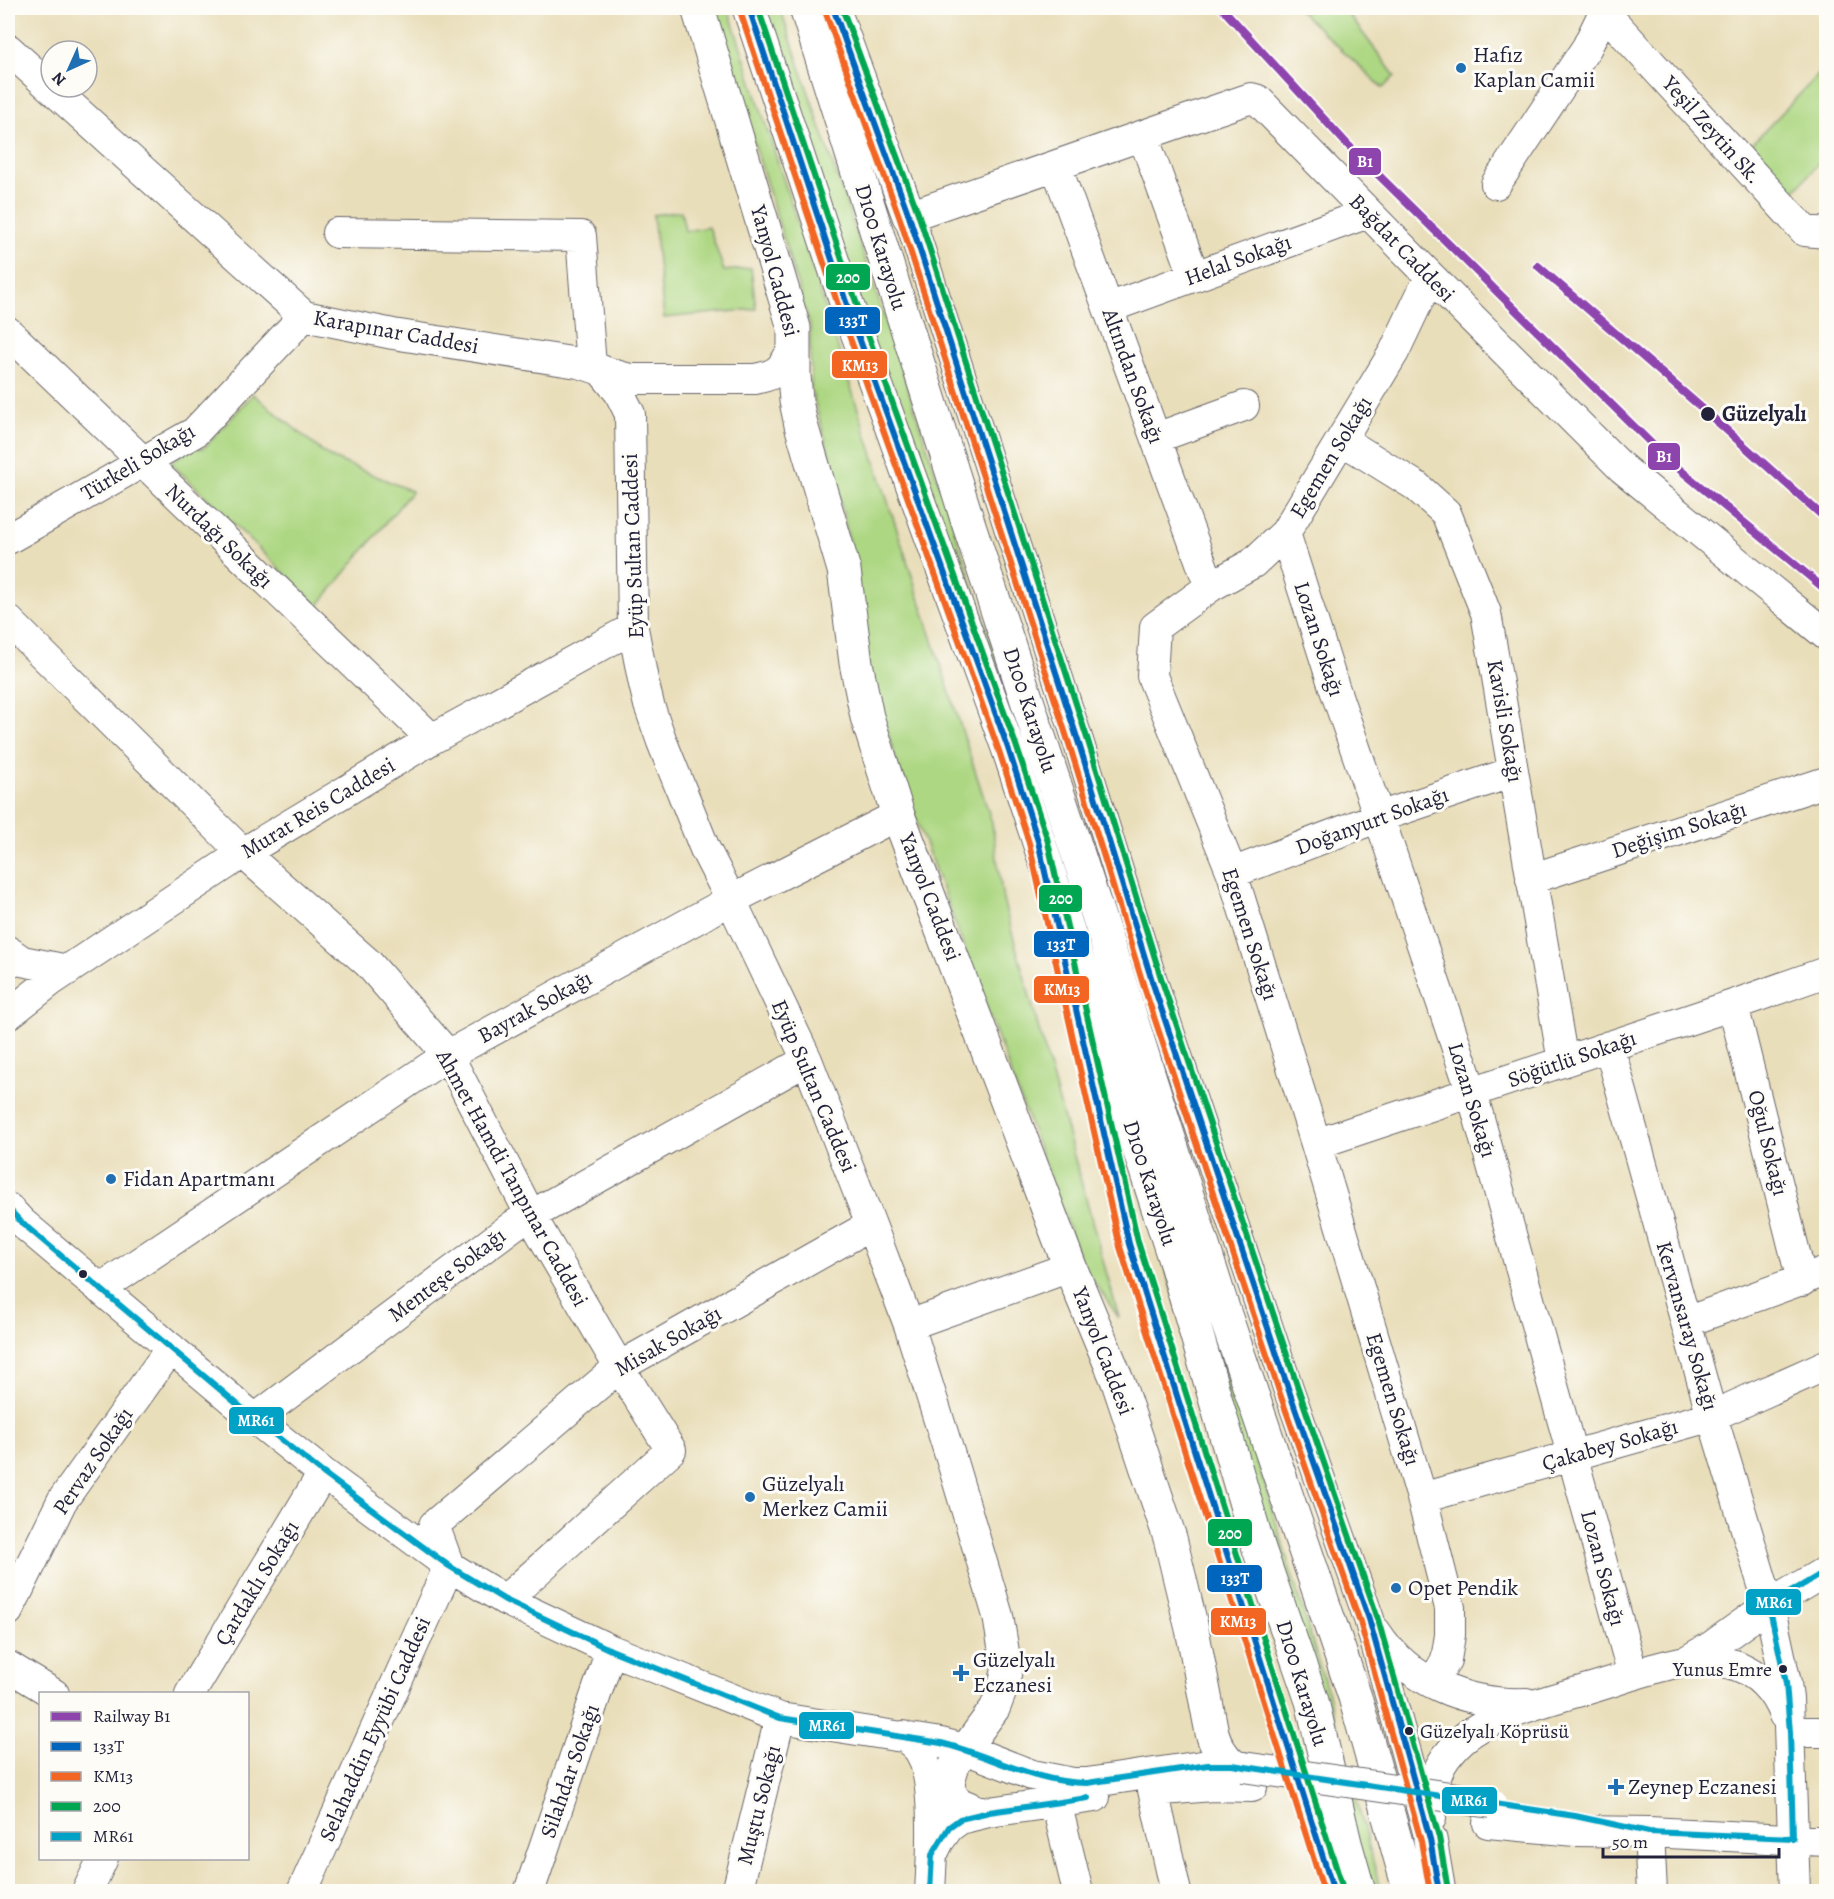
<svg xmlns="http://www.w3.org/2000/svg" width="1834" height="1899" viewBox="0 0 1834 1899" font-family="Alegreya,serif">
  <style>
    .green { fill: #add782; stroke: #687c5e; stroke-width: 1.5 }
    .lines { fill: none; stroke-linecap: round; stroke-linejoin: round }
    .minor-casing { stroke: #686467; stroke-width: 32 }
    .major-casing { stroke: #686467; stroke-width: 35 }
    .highway-casing { stroke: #686467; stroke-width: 35 }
    .minor { stroke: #fff; stroke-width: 30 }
    .major { stroke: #fff; stroke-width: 33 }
    .highway { stroke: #fff; stroke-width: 33 }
    .minor-bridge-casing { stroke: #686467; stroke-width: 32; stroke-linecap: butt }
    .minor-bridge { stroke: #fff; stroke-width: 30 }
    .bus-1-casing { stroke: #fdfcf7; stroke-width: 10 }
    .bus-2-casing { stroke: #fdfcf7; stroke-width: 10 }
    .bus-3-casing { stroke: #fdfcf7; stroke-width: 10 }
    .bus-4-casing { stroke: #fdfcf7; stroke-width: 10 }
    .bus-1 { stroke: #0065bd; stroke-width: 6 }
    .bus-2 { stroke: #f26522; stroke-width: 6 }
    .bus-3 { stroke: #00a651; stroke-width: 6 }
    .bus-4 { stroke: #02a2c7; stroke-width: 6 }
    .rail-1-casing { stroke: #fdfcf7; stroke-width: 12 }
    .rail-1 { stroke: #8e44ad; stroke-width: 8 }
    .poi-dot { fill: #1f6fb2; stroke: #fdfcf7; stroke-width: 2 }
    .stop-dot { fill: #22223b; stroke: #fdfcf7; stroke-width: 2 }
    .labels { text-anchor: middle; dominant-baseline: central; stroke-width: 6; stroke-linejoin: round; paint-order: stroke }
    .bus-label { font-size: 20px; fill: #22223b; stroke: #fdfcf7; text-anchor: end }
    .poi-label { font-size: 22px; fill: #22223b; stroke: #fdfcf7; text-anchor: start }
    .street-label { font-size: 22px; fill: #22223b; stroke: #fdfcf7 }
    .stop-label { font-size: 22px; font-weight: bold; fill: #22223b; stroke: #fdfcf7; text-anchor: start }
    .line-badge { stroke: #fdfcf7; stroke-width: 2 }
    .badge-label { font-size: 16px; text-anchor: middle; font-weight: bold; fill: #fff }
  </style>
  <rect width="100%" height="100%" fill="#fdfcf7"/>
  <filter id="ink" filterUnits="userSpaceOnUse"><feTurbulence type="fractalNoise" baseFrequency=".0167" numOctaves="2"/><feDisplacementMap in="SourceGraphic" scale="12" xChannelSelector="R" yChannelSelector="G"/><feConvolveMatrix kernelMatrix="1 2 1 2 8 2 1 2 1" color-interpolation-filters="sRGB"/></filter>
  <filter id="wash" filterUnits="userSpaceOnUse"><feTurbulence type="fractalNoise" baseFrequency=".008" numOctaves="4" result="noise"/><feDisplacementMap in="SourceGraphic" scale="24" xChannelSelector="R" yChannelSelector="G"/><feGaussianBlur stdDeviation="1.35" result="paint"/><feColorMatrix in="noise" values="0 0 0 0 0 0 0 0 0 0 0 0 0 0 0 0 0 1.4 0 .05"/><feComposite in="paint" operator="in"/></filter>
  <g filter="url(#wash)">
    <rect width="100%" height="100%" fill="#e9deba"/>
    <path class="green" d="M713 8H728L992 823 1003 900 1119 1318 1082 1264 909 800 865 661 855 569 833 467 811 389 810 326Z
      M763 8H780L856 232 1119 1027 1233 1381 1327 1690 1381 1891H1364Z
      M1297 8H1344L1395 76 1383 88Z
      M1826 67V155L1789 197 1745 151Z
      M681 211 685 231 709 227 724 271 751 268 756 309 664 318 653 215Z
      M253 394 328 456 412 491 318 606 171 463 187 449 204 448Z"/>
  </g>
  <g filter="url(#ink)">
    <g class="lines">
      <defs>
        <path id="minor" d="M1604 12 1805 231 1826 233
          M8 49 304 316 393 334 578 363C596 367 613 376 632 379H755C781 374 783 367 795 345
          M1143 136 1194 275
          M1056 166 1210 587
          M1496 184 1587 47 1606 8
          M337 233 581 236 591 366
          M1430 276 1394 352 1285 533 1253 563 1210 587 1155 627 1152 676 1232 873 1316 1144 1422 1498 1450 1608V1635L1446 1660 1433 1683
          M1108 308 1368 213
          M8 332 432 739
          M601 370 619 392 630 414 633 628 643 680 649 705 662 742 705 849 731 900 807 1060 871 1225 909 1325 953 1465 998 1616 1007 1670 1002 1690 995 1708 955 1763 950 1780V1788L953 1796 960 1803 976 1810 989 1812
          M1156 438 1244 406
          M1342 440 1416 486 1446 513 1486 613 1563 1062
          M1285 533 1333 684 1379 817 1472 1093 1633 1675
          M8 539 195 432 304 316
          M8 620 243 853 368 963 448 1055 531 1216 619 1367 671 1450 505 1600
          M1232 873 1379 817 1513 772
          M1531 879 1826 782
          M8 951 22 961 68 970
          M1733 1005 1802 1281
          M8 1015 51 981 243 853 432 739 633 628
          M1609 1046 1712 1416 1769 1605 1786 1683 1788 1699 1795 1892
          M1316 1144 1733 1005 1826 972
          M8 1208 21 1222 255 1419 323 1473 449 1566 505 1600 611 1650 780 1718 941 1743 965 1749 1032 1775 1073 1783H1087L1208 1765 1243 1767
          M100 1289 448 1055 731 900 898 815
          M1686 1322 1826 1271
          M909 1325 1070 1267
          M255 1419 514 1225 807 1060
          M1422 1498 1712 1416 1826 1365
          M8 1611 62 1501 171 1348
          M1376 1632C1409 1683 1467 1705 1526 1703
          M1688 1660 1712 1646 1769 1605 1826 1571
          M8 1666 54 1694
          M190 1694 323 1473
          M1790 1732H1826
          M903 1736C910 1741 916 1745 920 1752 937 1780 932 1858 930 1892
          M1153 1790 1176 1892
          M1163 1790 1212 1786 1252 1787
          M1056 1802 1078 1892
          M1431 1818C1431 1790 1433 1771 1452 1750 1464 1735 1483 1724 1501 1717 1529 1705 1559 1697 1588 1689 1623 1679 1683 1655 1717 1660 1723 1661 1729 1664 1735 1665 1760 1674 1775 1691 1784 1715
          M1488 1823 1576 1831 1649 1832 1826 1841
          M1649 1832 1652 1892
          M1430 1839 1369 1619 1288 1388 1153 984 1079 744 909 216 1251 98 1258 100 1430 276 1622 468 1826 635
          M932 1855 939 1841 949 1827 960 1819 989 1812 1095 1797
          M87 1892 103 1858
          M302 1892 449 1566 434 1525 619 1367 871 1225
          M529 1892 611 1650
          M737 1892 780 1718"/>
        <path id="major" d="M698 8 794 328V375L796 401 801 425 844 570 856 663 867 717 898 815 1070 1267 1118 1382 1170 1538 1192 1629 1212 1733C1216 1746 1221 1756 1232 1765"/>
        <path id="highway" d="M749 8 845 299 1008 748 1103 1037 1176 1264 1259 1549 1312 1701 1345 1843 1359 1892
          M806 8 968 522 1101 924 1224 1312 1355 1697 1410 1892
          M833 8 909 216
          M1430 1839 1439 1892"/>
      </defs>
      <use href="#minor" class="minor-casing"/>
      <use href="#major" class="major-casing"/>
      <use href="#highway" class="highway-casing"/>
      <use href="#minor" class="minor"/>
      <use href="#major" class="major"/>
      <use href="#highway" class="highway"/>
      <defs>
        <path id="minor-bridge" d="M1243 1767 1491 1803"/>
      </defs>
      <use href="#minor-bridge" class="minor-bridge-casing"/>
      <use href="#minor-bridge" class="minor-bridge"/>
      <defs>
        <path id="bus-1" d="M749 8 845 299 1008 748 1038 841 1129 1244 1334 1892
          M833 8 909 216 1079 744 1153 984 1288 1388 1369 1619 1430 1839 1439 1892"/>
        <path id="bus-2" d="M740 11 837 302 999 751 1029 843 1120 1247 1324 1892
          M825 11 900 219 1070 747 1144 987 1279 1391 1360 1622 1421 1841 1430 1892"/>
        <path id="bus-3" d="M758 8 854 296 1016 745 1047 838 1138 1242 1343 1889
          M842 8 918 213 1088 741 1162 981 1297 1385 1377 1616 1439 1837 1448 1890"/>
        <path id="bus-4" d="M8 1208 21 1222 255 1419 323 1473 449 1566 505 1600 611 1650 780 1718 941 1743C990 1755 1035 1783 1087 1783L1208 1765H1232L1575 1816 1649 1832 1793 1838
          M1793 1838 1790 1732 1786 1683 1769 1605 1826 1571
          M930 1892 932 1855 949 1827 960 1819 989 1812 1088 1798"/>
      </defs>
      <use href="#bus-1" class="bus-1-casing"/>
      <use href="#bus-2" class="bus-2-casing"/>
      <use href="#bus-3" class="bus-3-casing"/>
      <use href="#bus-4" class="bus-4-casing"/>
      <use href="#bus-1" class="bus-1"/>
      <use href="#bus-2" class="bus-2"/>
      <use href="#bus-3" class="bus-3"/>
      <use href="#bus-4" class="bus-4"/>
      <defs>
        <path id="rail-1" d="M1222 8 1346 143 1667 459 1826 590
          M1538 266 1703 409 1826 519"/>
      </defs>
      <use href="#rail-1" class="rail-1-casing"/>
      <use href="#rail-1" class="rail-1"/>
    </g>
  </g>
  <g class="poi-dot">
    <circle cx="1461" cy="68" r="6"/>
    <circle cx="111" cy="1179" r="6"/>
    <circle cx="750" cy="1497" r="6"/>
    <circle cx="1396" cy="1588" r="6"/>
    <path d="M958 1664h6v6h6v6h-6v6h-6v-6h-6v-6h6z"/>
    <path d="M1613 1778h6v6h6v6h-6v6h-6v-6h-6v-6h6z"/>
  </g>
  <g class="stop-dot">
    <circle cx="1708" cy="414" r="8"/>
    <circle cx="83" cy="1274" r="5"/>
    <circle cx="1783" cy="1669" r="5"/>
    <circle cx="1409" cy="1731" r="5"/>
  </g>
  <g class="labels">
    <g class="bus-label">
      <text x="1772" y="1669">Yunus Emre</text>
      <text x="1420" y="1731" text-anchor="start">Güzelyalı Köprüsü</text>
    </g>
    <g class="poi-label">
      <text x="1473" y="55">Hafız<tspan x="1473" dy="25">Kaplan Camii</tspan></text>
      <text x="123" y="1179">Fidan Apartmanı</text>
      <text x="762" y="1484">Güzelyalı<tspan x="762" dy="25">Merkez Camii</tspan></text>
      <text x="1408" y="1588">Opet Pendik</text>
      <text x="973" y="1660">Güzelyalı<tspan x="973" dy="25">Eczanesi</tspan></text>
      <text x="1628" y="1787">Zeynep Eczanesi</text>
    </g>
    <g class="street-label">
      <text transform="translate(1712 130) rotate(48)">Yeşil Zeytin Sk.</text>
      <text transform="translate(881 247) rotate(73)">D100 Karayolu</text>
      <text transform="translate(1402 248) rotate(46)">Bağdat Caddesi</text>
      <text transform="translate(1238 260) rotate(-20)">Helal Sokağı</text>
      <text transform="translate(775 271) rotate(75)">Yanyol Caddesi</text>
      <text transform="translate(396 332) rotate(10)">Karapınar Caddesi</text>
      <text transform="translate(1133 376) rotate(70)">Altından Sokağı</text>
      <text transform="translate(1331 457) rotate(-59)">Egemen Sokağı</text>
      <text transform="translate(138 462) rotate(-31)">Türkeli Sokağı</text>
      <text transform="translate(219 536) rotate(44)">Nurdağı Sokağı</text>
      <text transform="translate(633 546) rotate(-92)">Eyüp Sultan Caddesi</text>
      <text transform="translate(1319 639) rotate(72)">Lozan Sokağı</text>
      <text transform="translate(1030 710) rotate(72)">D100 Karayolu</text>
      <text transform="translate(1505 721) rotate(80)">Kavisli Sokağı</text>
      <text transform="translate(318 808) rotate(-31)">Murat Reis Caddesi</text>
      <text transform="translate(1372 821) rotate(-20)">Doğanyurt Sokağı</text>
      <text transform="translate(1679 830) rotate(-18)">Değişim Sokağı</text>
      <text transform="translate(930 897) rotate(69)">Yanyol Caddesi</text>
      <text transform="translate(1250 934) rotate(72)">Egemen Sokağı</text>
      <text transform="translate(535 1007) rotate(-29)">Bayrak Sokağı</text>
      <text transform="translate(1572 1059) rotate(-19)">Söğütlü Sokağı</text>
      <text transform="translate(814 1086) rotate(67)">Eyüp Sultan Caddesi</text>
      <text transform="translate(1472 1100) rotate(73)">Lozan Sokağı</text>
      <text transform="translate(1768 1143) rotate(76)">Oğul Sokağı</text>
      <text transform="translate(512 1178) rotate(61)">Ahmet Hamdi Tanpınar Caddesi</text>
      <text transform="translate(1150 1183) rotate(72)">D100 Karayolu</text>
      <text transform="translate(447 1275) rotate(-37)">Menteşe Sokağı</text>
      <text transform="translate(1687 1326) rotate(74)">Kervansaray Sokağı</text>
      <text transform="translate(668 1341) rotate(-30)">Misak Sokağı</text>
      <text transform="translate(1103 1351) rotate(69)">Yanyol Caddesi</text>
      <text transform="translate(1393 1399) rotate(73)">Egemen Sokağı</text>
      <text transform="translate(1610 1445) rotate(-16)">Çakabey Sokağı</text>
      <text transform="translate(93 1461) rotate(-56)">Pervaz Sokağı</text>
      <text transform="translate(1603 1568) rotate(75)">Lozan Sokağı</text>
      <text transform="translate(257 1583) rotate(-59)">Çardaklı Sokağı</text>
      <text transform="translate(1302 1683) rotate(73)">D100 Karayolu</text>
      <text transform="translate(375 1729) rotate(-66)">Selahaddin Eyyübi Caddesi</text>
      <text transform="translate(570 1771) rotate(-71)">Silahdar Sokağı</text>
      <text transform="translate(759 1805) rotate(-76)">Muştu Sokağı</text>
    </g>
    <g class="stop-label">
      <text x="1722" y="414">Güzelyalı</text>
    </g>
  </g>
  <g class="line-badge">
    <rect x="1348" y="147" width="34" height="29" rx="6" fill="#8e44ad"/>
    <rect x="825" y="263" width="46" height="28" rx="6" fill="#00a651"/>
    <rect x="824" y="306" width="57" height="29" rx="6" fill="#0065bd"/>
    <rect x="831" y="350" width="57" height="29" rx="6" fill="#f26522"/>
    <rect x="1647" y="442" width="34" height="29" rx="6" fill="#8e44ad"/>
    <rect x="1038" y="884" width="45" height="29" rx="6" fill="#00a651"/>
    <rect x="1033" y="930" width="57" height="28" rx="6" fill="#0065bd"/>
    <rect x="1033" y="975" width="57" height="29" rx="6" fill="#f26522"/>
    <rect x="228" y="1406" width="57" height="29" rx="6" fill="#02a2c7"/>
    <rect x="1207" y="1518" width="46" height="29" rx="6" fill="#00a651"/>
    <rect x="1206" y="1564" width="57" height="29" rx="6" fill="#0065bd"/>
    <rect x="1745" y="1588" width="57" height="28" rx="6" fill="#02a2c7"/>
    <rect x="1210" y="1607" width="57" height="29" rx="6" fill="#f26522"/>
    <rect x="798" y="1711" width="57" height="29" rx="6" fill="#02a2c7"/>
    <rect x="1441" y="1786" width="57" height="29" rx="6" fill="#02a2c7"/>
  </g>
  <g class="badge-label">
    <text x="1365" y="167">B1</text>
    <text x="848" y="283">200</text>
    <text x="853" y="326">133T</text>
    <text x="860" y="371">KM13</text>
    <text x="1664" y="462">B1</text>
    <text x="1061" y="904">200</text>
    <text x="1061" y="950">133T</text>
    <text x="1062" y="995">KM13</text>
    <text x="256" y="1426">MR61</text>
    <text x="1230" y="1539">200</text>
    <text x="1235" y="1584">133T</text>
    <text x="1774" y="1608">MR61</text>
    <text x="1238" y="1627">KM13</text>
    <text x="827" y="1731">MR61</text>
    <text x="1469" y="1806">MR61</text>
  </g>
  <rect width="1834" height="1899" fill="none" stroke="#fdfcf7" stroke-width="30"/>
  <rect x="39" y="1692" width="210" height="168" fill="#fdfcf7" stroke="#a5a5ac" stroke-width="1.5"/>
  <rect x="51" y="1712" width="30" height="9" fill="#8e44ad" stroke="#a5a5ac" stroke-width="1.5"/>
  <text x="93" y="1722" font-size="18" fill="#22223b">Railway B1</text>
  <rect x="51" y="1742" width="30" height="9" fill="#0065bd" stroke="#a5a5ac" stroke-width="1.5"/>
  <text x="93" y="1752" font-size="18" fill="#22223b">133T</text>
  <rect x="51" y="1772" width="30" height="9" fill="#f26522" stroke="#a5a5ac" stroke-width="1.5"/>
  <text x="93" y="1782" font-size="18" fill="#22223b">KM13</text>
  <rect x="51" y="1802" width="30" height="9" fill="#00a651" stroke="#a5a5ac" stroke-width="1.5"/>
  <text x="93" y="1812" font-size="18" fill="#22223b">200</text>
  <rect x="51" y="1832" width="30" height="9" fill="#02a2c7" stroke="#a5a5ac" stroke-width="1.5"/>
  <text x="93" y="1842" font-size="18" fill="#22223b">MR61</text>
  <g transform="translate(69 69) rotate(225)"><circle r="28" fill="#fdfcf7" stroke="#a5a5ac" stroke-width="1.5"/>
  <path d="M0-4.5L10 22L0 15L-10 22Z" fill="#1f6fb2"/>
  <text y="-9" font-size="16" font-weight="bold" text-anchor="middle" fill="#22223b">N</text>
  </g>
  <path d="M1603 1848v9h176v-9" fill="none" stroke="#22223b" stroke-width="3"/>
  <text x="1612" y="1848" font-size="18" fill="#22223b" stroke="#fdfcf7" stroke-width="4.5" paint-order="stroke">50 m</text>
</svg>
